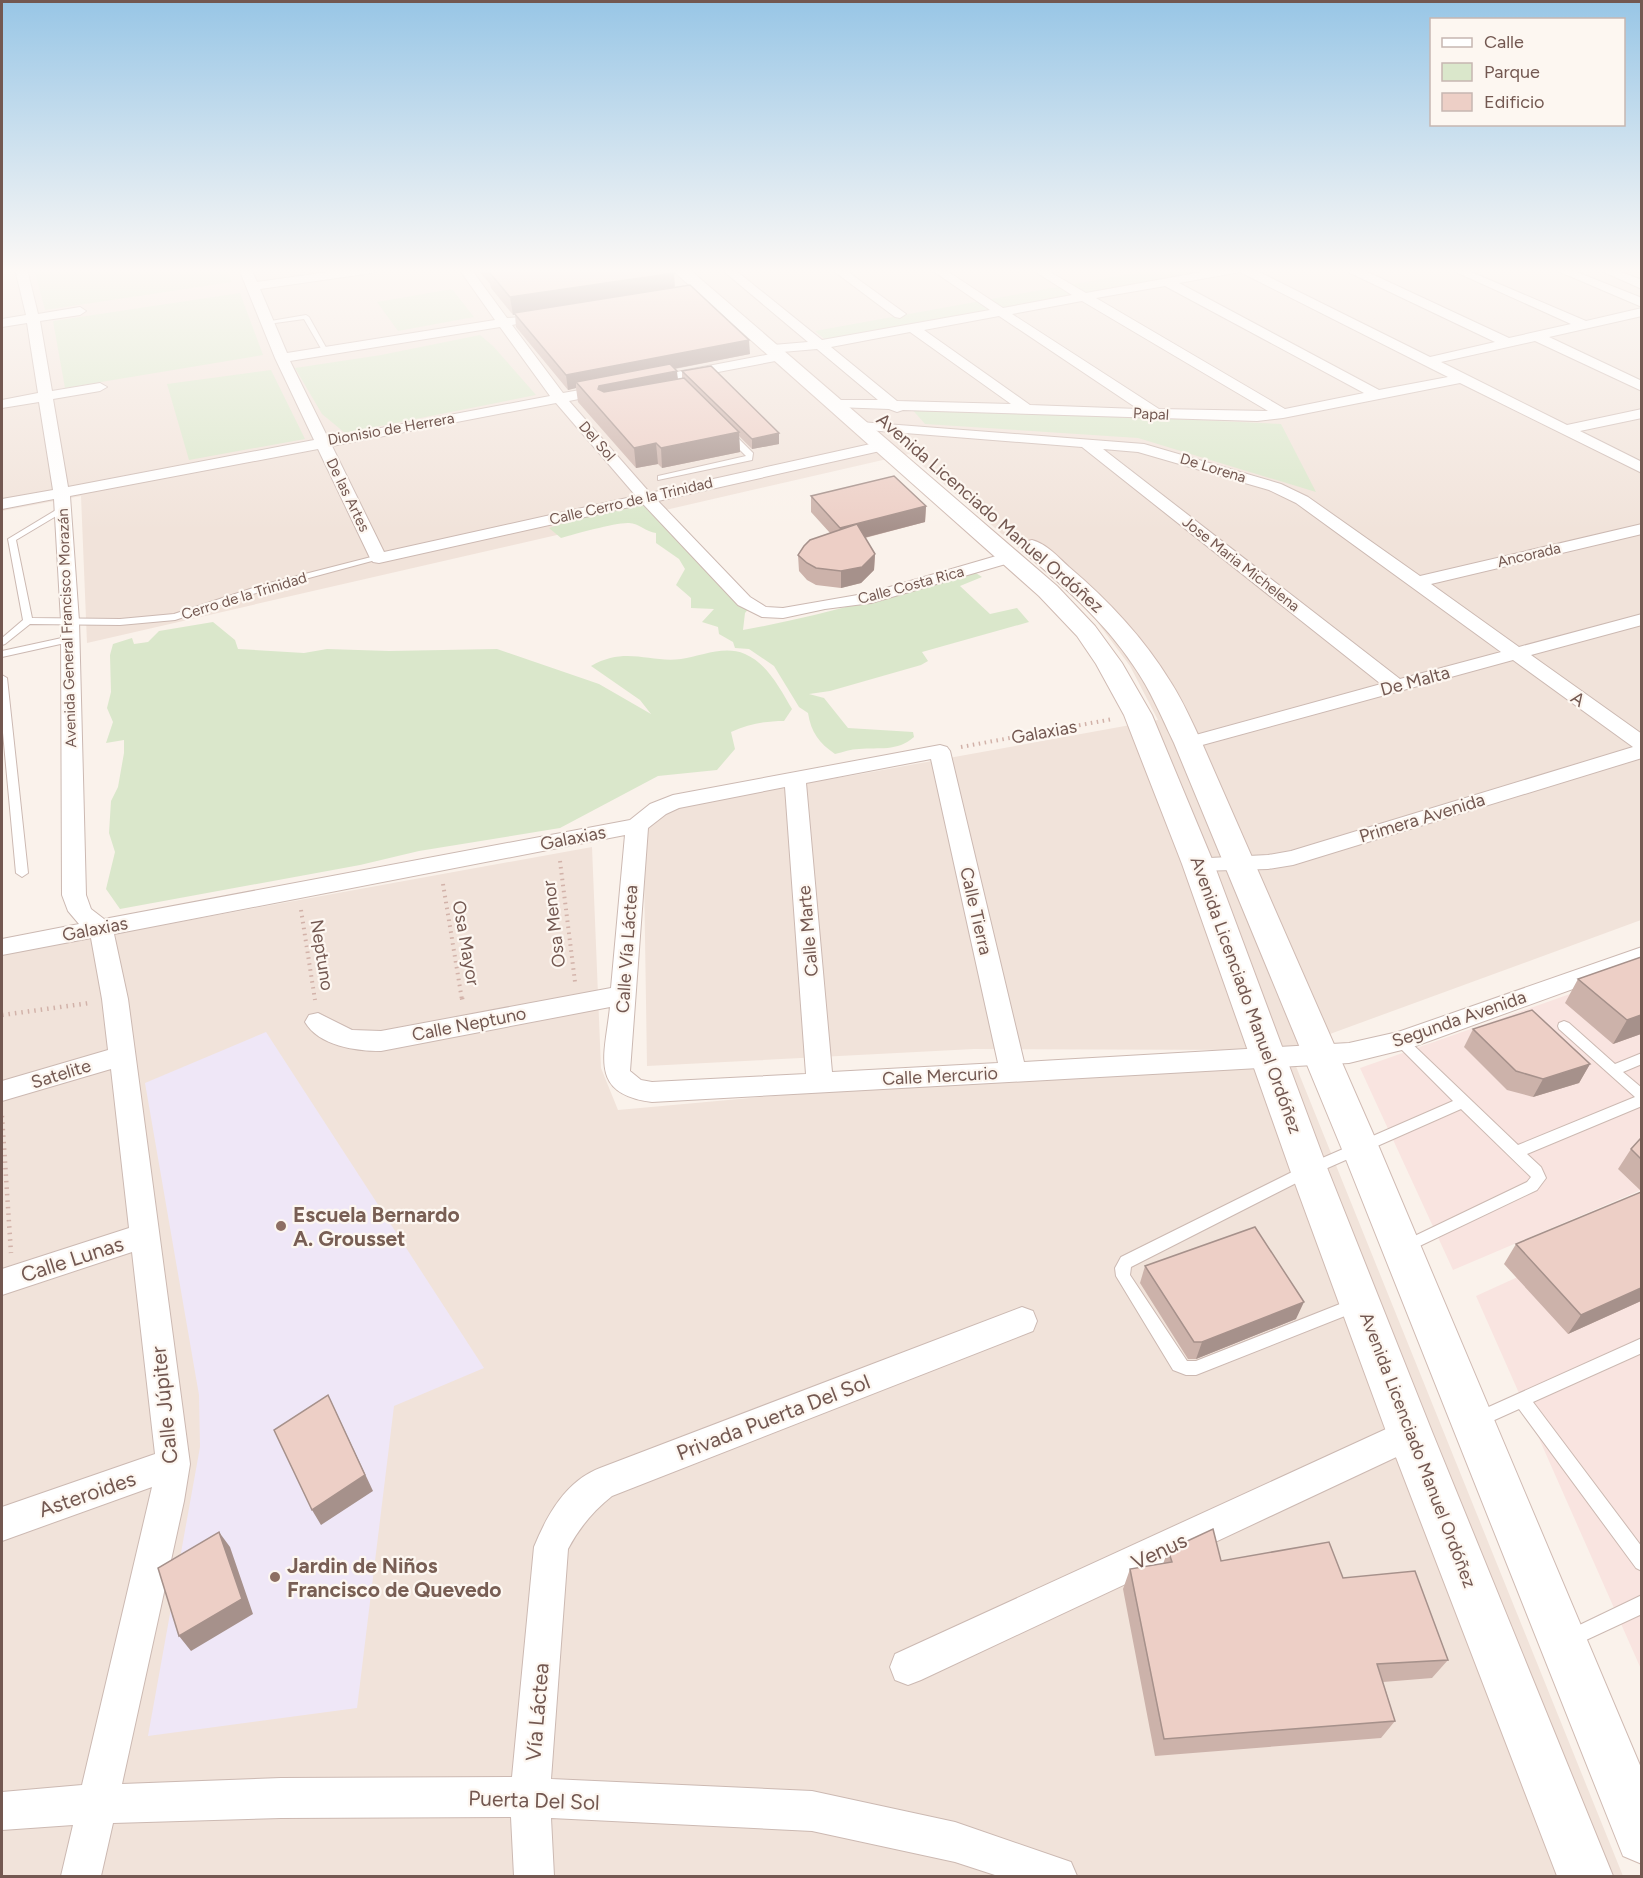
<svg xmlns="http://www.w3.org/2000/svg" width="1643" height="1878" viewBox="0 0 1643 1878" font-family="Figtree,sans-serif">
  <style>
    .residential { fill: #f1e3da }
    .commercial { fill: #f9e4e0 }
    .education { fill: #efe7f7 }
    .green { fill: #dae7cb }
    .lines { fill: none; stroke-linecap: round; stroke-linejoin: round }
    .service-casing { stroke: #ccb9b2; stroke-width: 2 }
    .minor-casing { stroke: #ccb9b2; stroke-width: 2 }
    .secondary-casing { stroke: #d0bbb3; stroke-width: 2 }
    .path-far1 { stroke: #d2b2a9; stroke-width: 4; stroke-dasharray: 1.5 4.5; stroke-linecap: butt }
    .path { stroke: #d2b2a9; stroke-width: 4.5; stroke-dasharray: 1.5 5; stroke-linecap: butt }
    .service { fill: #fff; fill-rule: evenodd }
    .minor { fill: #fff; fill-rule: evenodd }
    .secondary { fill: #fff; fill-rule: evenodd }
    .wall { fill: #ccb2aa }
    .shaded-wall { fill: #a6918b }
    .building { fill: #edcfc6; stroke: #a6918b; stroke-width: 1.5 }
    .education-dot { fill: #8d6e63; stroke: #fdf7f1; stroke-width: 2 }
    .labels { text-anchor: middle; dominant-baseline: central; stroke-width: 4.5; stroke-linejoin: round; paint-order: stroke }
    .far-street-label { font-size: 15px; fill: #735851; stroke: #fdf7f1 }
    .street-label { font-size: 18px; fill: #735851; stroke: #fdf7f1 }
    .near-education-label { font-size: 21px; font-weight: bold; fill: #785e54; stroke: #fdf7f1; text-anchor: start }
    .near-street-label { font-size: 21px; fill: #735851; stroke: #fdf7f1 }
  </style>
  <rect width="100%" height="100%" fill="#faf2eb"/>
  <path class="residential" d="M2 269H1641V920L1289 1049 1623 1876H2V954L592 847 601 1068 618 1110 1279 1050 974 1049 647 1066 643 809 855 775 1158 720 1130 666 1095 619 1060 584 909 454 87 643 81 496 2 511Z"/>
  <path class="commercial" d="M1641 969V1190L1453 1270 1360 1068Z
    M1641 1221V1669L1476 1296Z"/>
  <path class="education" d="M266 1032 484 1368 394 1406 357 1708 148 1736 200 1447 199 1395 145 1083Z"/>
  <path class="green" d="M34 269H225L232 282 45 310Z
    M1157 269H1221L827 341 815 331Z
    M452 289 474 317 398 331 377 302Z
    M240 293 263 355 65 388 53 321Z
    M480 335 493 346 536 395 345 433 322 414 295 368 381 355Z
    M271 370 305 439 189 460 167 384Z
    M910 407 1281 424 1316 492 1138 438 925 424Z
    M647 502 750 607 745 613 743 630C821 616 898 593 973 571L982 577 960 586 990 614 1017 608 1029 622 922 652 928 661 921 665 830 691 809 694 824 698 848 728 913 732 914 737C897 752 879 747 859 749 851 749 843 752 835 754 819 743 811 732 808 713L799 707 774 666 749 649 735 648 733 642 719 634 718 627 702 622 714 609 691 608V598L676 585 685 569 679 559 656 543V533C646 532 639 523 629 523 617 522 575 534 561 538L549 528 585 516Z
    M213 622 235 640 238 649 304 653 327 649 389 651 497 649 599 684 651 714 640 700 591 666C626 646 649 663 681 659 702 656 724 645 745 654 768 664 780 689 792 709L784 721C765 721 749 724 731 732L735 749 717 770 658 776 560 828 419 851 360 865 120 909 106 889 115 852 109 833 111 801 118 787 124 753V740L106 743 113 722 107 708 111 692 110 655 113 644 132 638 134 644 148 642 159 631Z"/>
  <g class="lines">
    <defs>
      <path id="service" d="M306 315 309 317 328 351 327 352H323L304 319 268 324 265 322Z
        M725 431H731L753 453 752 460 658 480V476L746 456 725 435Z
        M61 507 68 509 16 540 32 618 120 619 174 614 262 585 379 555 383 558 268 589 175 620 120 625 30 624 5 644 2 645V638L23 620 8 539Z
        M71 636 76 639 74 641 2 657V651Z
        M2 675 7 678 28 873 22 877 16 873 2 722Z
        M1564 1021 1569 1023 1615 1064 1642 1053V1064L1623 1072 1642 1088V1106L1527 1154 1541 1167 1546 1178 1537 1190 1405 1253 1400 1251 1398 1247 1400 1243 1527 1182 1531 1177 1461 1109 1314 1174 1131 1267 1130 1275 1187 1361H1196L1355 1298 1360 1300 1363 1305 1360 1310 1196 1375H1186L1173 1370 1116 1276 1115 1268 1121 1257 1304 1166 1453 1101 1396 1044 1395 1041 1396 1038H1406L1518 1145 1635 1097 1559 1029 1558 1026 1559 1023Z
        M1642 1338V1353L1533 1402 1642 1547V1571L1636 1568 1519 1409 1479 1427 1473 1424 1471 1419 1473 1414Z
        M1642 1595V1614L1571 1647 1565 1644 1562 1638 1565 1632Z"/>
      <path id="minor" d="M15 269H27L38 314 80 307 86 311 80 315 40 321 52 391 100 383 107 387 100 391 53 399 68 487 314 440 275 358 239 269H251L257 282 350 269H378L372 273 260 289 287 353 495 320 459 269H471L507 318 522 317 524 320 522 323 512 325 563 393 608 385 613 386 615 389 613 392 569 401 650 493 884 441 889 443 892 446 889 449 658 501 750 597 766 607 783 608 869 593 1010 552 1016 553 1019 557 1016 561 871 603 825 609 783 618 762 617 738 605 643 504 379 563 373 562 370 558 318 449 70 496 79 621 86 895 91 909 104 919 630 820 650 804 673 795 940 745 947 747 950 751 1024 1062 1349 1043 1398 1032 1642 947V964L1410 1048 1349 1063 652 1102C588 1094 605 1055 610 1007L381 1051C356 1051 319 1046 305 1022L309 1015 318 1013 352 1030 381 1031 611 988 625 835 114 934 128 999 190 1464 184 1501 122 1784 281 1778 512 1777 534 1547C547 1515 566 1481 600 1468L1022 1307 1033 1311 1037 1321 1033 1331 612 1496C593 1511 579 1528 568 1549L551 1779 812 1791 955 1822 1071 1862 1077 1876H998L955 1862 812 1831 551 1818 554 1876H514L511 1817 281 1818 113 1823 101 1876H61L73 1825 2 1830V1792L82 1785 152 1487 2 1541V1507L155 1454 132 1252 2 1295V1269L129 1228 111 1069 2 1101V1081L108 1050 102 999 91 938 2 955V939L79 924 68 911 62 895 61 621 54 499 2 509V499L53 490 39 402 2 408V400L38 393 27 323 2 327V319L26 315ZM500 327 550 396 328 438 290 361ZM556 403 636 496 384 552 332 446ZM931 759 998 1063 832 1072 806 783ZM785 787 806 1074 652 1082 641 1080 630 1071 648 828 666 814 679 808Z
        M721 269H734L822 340 990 310 930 269H944L1003 308 1072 295 1031 269H1045L1086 293 1218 269H1253L1430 357 1495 342 1348 272 1346 269H1361L1509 338 1571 324 1449 269H1464L1586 321 1642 308V316L1549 337 1642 381V391L1535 341 1441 362 1567 425 1642 409V418L1580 431 1642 462V473L1460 383 1283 418 1257 421 903 410 897 412 889 409 836 407 829 403 831 400H878L817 349 782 352 788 356 786 359 645 386 640 385 638 382 640 379 776 353 768 352 766 349 773 345 808 342ZM1240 272 1448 377 1379 390 1179 283ZM1165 286 1364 393 1285 409 1096 298ZM1082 301 1268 411 1159 409 1012 314ZM999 316 1138 409 1030 405 924 330ZM910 332 1011 404 897 401 831 347Z
        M831 269H844L906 314 900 318 895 317Z
        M1553 269H1569L1642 298V307Z
        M1597 269H1613L1642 280V289Z
        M860 422 1144 444 1281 484 1308 497 1420 576 1642 524V534L1431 584 1519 647 1642 614V625L1531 655 1642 734V758L1293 865 1268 869 1198 871 1190 869 1187 864 1190 859 1268 855 1291 851 1633 747 1513 660 1195 747 1188 749 1181 747 1178 743 1181 739 1381 684 1082 447 855 429 853 426ZM1103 449 1138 452 1269 490 1296 503 1501 652 1400 679Z
        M1410 1418 1422 1423 1426 1434 1422 1445 921 1680 908 1685 895 1680 890 1667 895 1654Z"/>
      <path id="secondary" d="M671 269H689L1057 586 1095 626 1122 663 1152 715 1214 864 1328 1170 1433 1434 1613 1876H1557L1387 1434 1290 1170 1182 864 1124 715 1096 664 1077 636 1039 596Z
        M1032 540C1047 544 1058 557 1069 567 1108 600 1143 637 1170 681 1183 701 1192 722 1202 743L1379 1147 1642 1770V1864L1623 1856 1341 1147 1174 743C1161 716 1150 689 1133 665 1104 621 1063 586 1024 552L1020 547 1024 542Z"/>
    </defs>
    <use href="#service" class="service-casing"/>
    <use href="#minor" class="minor-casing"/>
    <use href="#secondary" class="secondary-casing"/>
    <path class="path-far1" d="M961 747 1113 719
      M560 861 575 982
      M443 884 462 1000
      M301 910 315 1000"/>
    <path class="path" d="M462 998 463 1003
      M2 1015 90 1003
      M2 1116 11 1253"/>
    <use href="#service" class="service"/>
    <use href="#minor" class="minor"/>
    <use href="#secondary" class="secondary"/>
  </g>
  <path class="wall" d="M477 269H670L674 273 675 288 750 354 675 369 678 379 682 378V371L779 444 752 449 739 436 740 452 662 468 658 464 636 468 578 402 576 388 568 390 516 327 515 315H513L491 288 490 284Z
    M811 496 926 506 925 522 865 538 875 554 874 570 861 583 841 588 816 585 807 580 799 571 798 555 830 533 811 512Z
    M1641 957V1034L1613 1044 1565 1003 1578 979Z
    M1473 1029 1590 1064 1579 1083 1533 1097 1507 1090 1464 1047Z
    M1641 1138V1191L1618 1169 1631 1149Z
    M1516 1244 1641 1301 1568 1334 1504 1264Z
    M1145 1266 1296 1319 1196 1359H1188L1140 1283Z
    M1168 1550 1221 1561 1343 1578 1448 1660 1432 1678 1383 1682 1395 1721 1381 1738 1155 1756 1123 1589 1130 1569 1163 1564Z"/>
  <path class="shaded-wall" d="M674 273 675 290 513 315 510 297Z
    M749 340 750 354 580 387 576 382V388L568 390 566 375Z
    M677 371 679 391 602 406 598 389 599 386Z
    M739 432 740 452 662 468 661 448Z
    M779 433V444L752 449V439Z
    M656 443 658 464 636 468 634 448Z
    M926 506 925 522 840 544V528Z
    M875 554 874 570 861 583 841 588V571Z
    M1641 1015V1034L1613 1044 1627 1020Z
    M1590 1064 1579 1083 1533 1097 1543 1079Z
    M1641 1288V1301L1568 1334 1581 1315Z
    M1304 1302 1296 1319 1196 1359 1202 1342Z
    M328 1395 373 1491 321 1525 312 1510Z
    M219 1532 230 1547 253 1614 191 1651 179 1636Z"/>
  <path class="building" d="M489 269H670L674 273 510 297 488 271H491Z
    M690 285 749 340 566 375 514 313Z
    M670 364 677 371 599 386 598 389 604 392 684 378 739 432 661 448 656 443 634 448 576 382Z
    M711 366 779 433 752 439 682 371Z
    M894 476 926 506 840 528 811 496Z
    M857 524 875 554 862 567 841 571 816 568 807 563 798 555 804 546 810 540Z
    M1641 957V1015L1627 1020 1578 979Z
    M1532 1010 1590 1064 1543 1079 1516 1071 1473 1029Z
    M1641 1138V1159L1631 1149Z
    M1641 1192V1288L1581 1315 1516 1244Z
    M1255 1227 1304 1302 1202 1342H1194L1145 1266Z
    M328 1395 365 1475 312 1510 274 1430Z
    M1213 1529 1221 1561 1329 1542 1343 1578 1415 1571 1448 1660 1377 1664 1395 1721 1164 1739 1130 1569 1172 1562 1168 1550Z
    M219 1532 242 1599 179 1636 158 1568Z"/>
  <linearGradient id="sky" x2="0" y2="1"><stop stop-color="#98c6e6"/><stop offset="0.51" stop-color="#fdf9f6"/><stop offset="1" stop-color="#fdf9f6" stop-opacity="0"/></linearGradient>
  <rect width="1643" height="531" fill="url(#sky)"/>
  <g class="education-dot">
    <circle cx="281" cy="1226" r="6"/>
    <circle cx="275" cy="1577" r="6"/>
  </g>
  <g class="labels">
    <g class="far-street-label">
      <text transform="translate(1151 414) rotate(3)">Papal</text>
      <text transform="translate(391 429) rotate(-10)">Dionisio de Herrera</text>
      <text transform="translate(597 441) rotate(49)">Del Sol</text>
      <text transform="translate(1213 468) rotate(17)">De Lorena</text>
      <text transform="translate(348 495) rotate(64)">De las Artes</text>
      <text transform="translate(631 501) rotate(-13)">Calle Cerro de la Trinidad</text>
      <text transform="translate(1529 555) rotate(-13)">Ancorada</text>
      <text transform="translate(1241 564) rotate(38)">Jose Maria Michelena</text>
      <text transform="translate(911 585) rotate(-15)">Calle Costa Rica</text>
      <text transform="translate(244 596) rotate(-17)">Cerro de la Trinidad</text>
      <text transform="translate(67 628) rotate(-92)">Avenida General Francisco Morazán</text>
    </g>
    <g class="street-label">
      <text transform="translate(990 513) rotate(41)">Avenida Licenciado Manuel Ordóñez</text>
      <text transform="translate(1415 681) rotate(-15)">De Malta</text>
      <text transform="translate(1578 699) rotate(35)">A</text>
      <text transform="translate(1044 732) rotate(-10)">Galaxias</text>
      <text transform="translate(1422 818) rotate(-17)">Primera Avenida</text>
      <text transform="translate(573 838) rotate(-11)">Galaxias</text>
      <text transform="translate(976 911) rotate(77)">Calle Tierra</text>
      <text transform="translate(554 924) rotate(-97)">Osa Menor</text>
      <text transform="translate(95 929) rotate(-11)">Galaxias</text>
      <text transform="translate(808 931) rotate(-95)">Calle Marte</text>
      <text transform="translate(466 943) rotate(80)">Osa Mayor</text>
      <text transform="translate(627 949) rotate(-86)">Calle Vía Láctea</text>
      <text transform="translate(322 955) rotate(81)">Neptuno</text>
      <text transform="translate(1246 995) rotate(70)">Avenida Licenciado Manuel Ordóñez</text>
      <text transform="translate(1459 1019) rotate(-19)">Segunda Avenida</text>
      <text transform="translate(469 1024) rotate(-11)">Calle Neptuno</text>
      <text transform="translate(61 1074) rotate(-17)">Satelite</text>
      <text transform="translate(940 1076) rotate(-3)">Calle Mercurio</text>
      <text transform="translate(1418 1450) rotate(69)">Avenida Licenciado Manuel Ordóñez</text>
    </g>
    <g class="near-education-label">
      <text x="293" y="1214">Escuela Bernardo<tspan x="293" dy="24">A. Grousset</tspan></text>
      <text x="287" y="1565">Jardin de Niños<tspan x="287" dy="24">Francisco de Quevedo</tspan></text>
    </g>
    <g class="near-street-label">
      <text transform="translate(72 1259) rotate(-18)">Calle Lunas</text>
      <text transform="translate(164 1405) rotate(-96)">Calle Júpiter</text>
      <text transform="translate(773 1417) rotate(-21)">Privada Puerta Del Sol</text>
      <text transform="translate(87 1494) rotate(-19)">Asteroides</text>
      <text transform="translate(1159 1551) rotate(-25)">Venus</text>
      <text transform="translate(537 1712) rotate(-85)">Vía Láctea</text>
      <text transform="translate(534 1800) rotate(2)">Puerta Del Sol</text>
    </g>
  </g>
  <rect width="1643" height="1878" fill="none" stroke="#735851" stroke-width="6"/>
  <rect x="1430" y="18" width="195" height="108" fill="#fdf7f1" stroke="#c6b7b1" stroke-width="1.5"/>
  <rect x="1442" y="38" width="30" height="9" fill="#ffffff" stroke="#c6b7b1" stroke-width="1.5"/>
  <text x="1484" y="48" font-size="18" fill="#735851">Calle</text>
  <rect x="1442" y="63" width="30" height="18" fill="#dae7cb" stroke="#c6b7b1" stroke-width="1.5"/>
  <text x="1484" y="78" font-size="18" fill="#735851">Parque</text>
  <rect x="1442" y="93" width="30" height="18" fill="#edcfc6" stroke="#c6b7b1" stroke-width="1.5"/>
  <text x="1484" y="108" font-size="18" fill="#735851">Edificio</text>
</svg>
